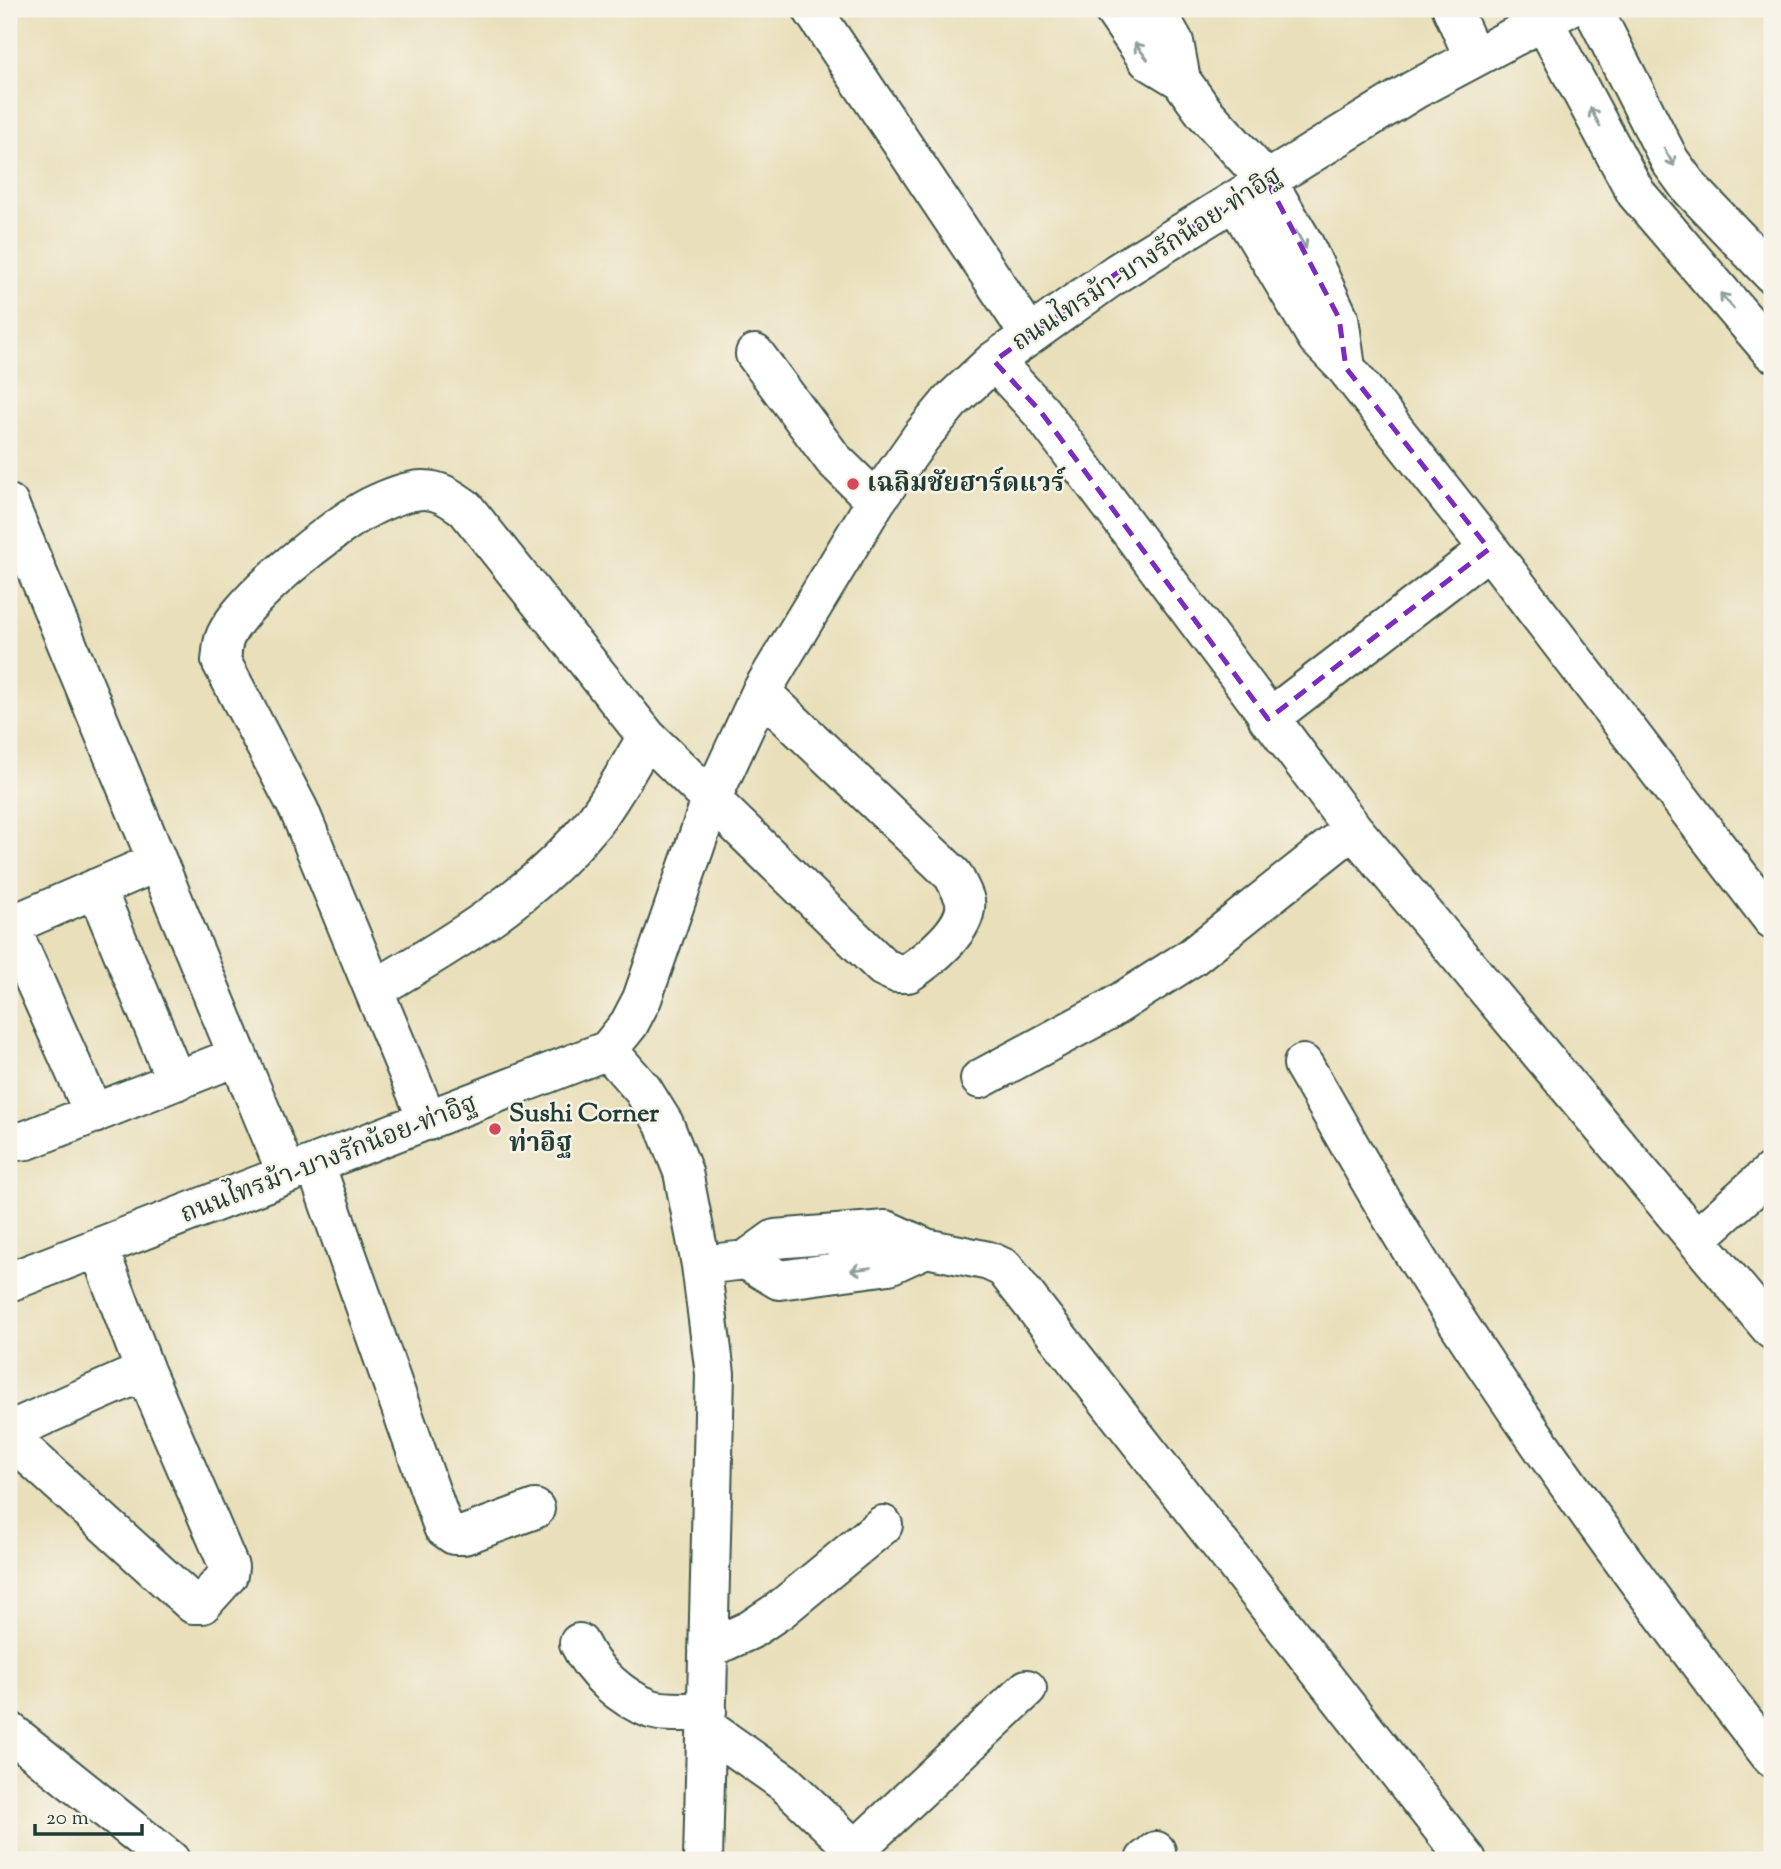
<svg xmlns="http://www.w3.org/2000/svg" width="1781" height="1869" viewBox="0 0 1781 1869" font-family="'Sorts Mill Goudy','Noto Serif Thai',serif">
  <style>
    .lines { fill: none; stroke-linecap: round; stroke-linejoin: round }
    .minor-casing { stroke: #3d5548; stroke-width: 42 }
    .minor { stroke: #fff; stroke-width: 38 }
    .oneway { stroke: #8f9e9a }
    .marked { fill: none; stroke: #7b2cbf; stroke-width: 5; stroke-dasharray: 14 9; stroke-linejoin: round }
    .poi-dot { fill: #d1495b; stroke: #f7f3e8; stroke-width: 2.5 }
    .labels { text-anchor: middle; dominant-baseline: central; stroke-width: 5; stroke-linejoin: round; paint-order: stroke }
    .street-label { font-size: 26px; fill: #1f3d34; stroke: #f7f3e8 }
    .poi-label { font-size: 26px; font-weight: bold; fill: #1f3d34; stroke: #f7f3e8; text-anchor: start }
  </style>
  <rect width="100%" height="100%" fill="#f7f3e8"/>
  <filter id="ink" filterUnits="userSpaceOnUse"><feTurbulence type="fractalNoise" baseFrequency=".0143" numOctaves="2"/><feDisplacementMap in="SourceGraphic" scale="14" xChannelSelector="R" yChannelSelector="G"/><feConvolveMatrix kernelMatrix="1 2 1 2 8 2 1 2 1" color-interpolation-filters="sRGB"/></filter>
  <filter id="wash" filterUnits="userSpaceOnUse"><feTurbulence type="fractalNoise" baseFrequency=".00686" numOctaves="4" result="noise"/><feDisplacementMap in="SourceGraphic" scale="28" xChannelSelector="R" yChannelSelector="G"/><feGaussianBlur stdDeviation="1.57" result="paint"/><feColorMatrix in="noise" values="0 0 0 0 0 0 0 0 0 0 0 0 0 0 0 0 0 1.4 0 .05"/><feComposite in="paint" operator="in"/></filter>
  <g filter="url(#wash)">
    <rect width="100%" height="100%" fill="#e9dfba"/>
  </g>
  <g filter="url(#ink)">
    <g class="lines">
      <defs>
        <path id="minor" d="M812 9 1030 335
          M1113 9 1148 60 1181 80 1204 112 1267 181 1304 244 1339 318 1346 368
          M1156 9 1174 42 1181 80
          M1452 9 1474 58
          M1593 9 1670 161 1689 187 1772 274
          M1543 20 1636 193 1772 352
          M1235 201 1317 338 1346 368 1489 549 1772 919
          M755 354 833 459 876 501
          M994 361 1041 412 1353 829 1772 1330
          M9 504 287 1174
          M1268 719 1489 549
          M96 888 176 1081
          M9 926 157 862
          M10 926 94 1114
          M375 989C454 943 533 896 592 824 613 798 629 766 647 737
          M608 1050 643 1090 664 1124 683 1172 701 1265 715 1374 703 1860
          M1303 1064C1343 1132 1381 1203 1424 1270 1531 1439 1650 1600 1772 1758
          M980 1079 1107 1011 1192 957 1353 829
          M428 1121 299 810 221 661C222 655 222 646 224 640 236 603 335 525 370 507 386 499 404 491 422 490 439 489 452 499 465 508L647 737 883 967 896 973H908C928 960 969 928 965 901 963 893 957 883 953 875L761 692
          M9 1142 27 1140 238 1056
          M315 1164 443 1527 454 1535H464L535 1509
          M1696 1239 1772 1171
          M746 1260 779 1280 889 1265 926 1248
          M701 1265 746 1260 775 1239 886 1230 926 1248 989 1261 1004 1268 1467 1860
          M9 1282 608 1050 629 1024 642 999 711 800 761 692 876 501 921 437 951 401 994 361 1117 273 1414 90 1566 9
          M9 1431 145 1371
          M9 1437 193 1604H202L228 1575 229 1567 145 1371 99 1249
          M579 1643C593 1672 621 1698 651 1709 667 1714 690 1711 707 1712
          M708 1649 750 1630 780 1610 883 1525
          M707 1728 785 1783 866 1860
          M9 1731 170 1860
          M856 1849 1027 1689
          M1145 1860 1156 1851"/>
      </defs>
      <use href="#minor" class="minor-casing"/>
      <use href="#minor" class="minor"/>
    </g>
    <defs><path id="oneway-shaft" d="M-6 0H5M1.5-3L5.5 0L1.5 3" fill="none" stroke-width="1.6" stroke-linecap="round" stroke-linejoin="round" transform="scale(1.75)"/></defs>
    <g class="oneway">
      <use href="#oneway-shaft" transform="translate(1141 51) rotate(-128)"/>
      <use href="#oneway-shaft" transform="translate(1595 117) rotate(-118)"/>
      <use href="#oneway-shaft" transform="translate(1669 157) rotate(60)"/>
      <use href="#oneway-shaft" transform="translate(1301 240) rotate(61)"/>
      <use href="#oneway-shaft" transform="translate(1727 301) rotate(-131)"/>
      <use href="#oneway-shaft" transform="translate(861 1269) rotate(172)"/>
    </g>
  </g>
  <path class="marked" d="M1267 181 1339 318 1346 368 1489 549 1268 719 1041 412 994 361 1117 273Z"/>
  <g class="poi-dot">
    <circle cx="853" cy="484" r="7"/>
    <circle cx="495" cy="1129" r="7"/>
  </g>
  <g class="labels">
    <g class="street-label">
      <text transform="translate(1147 260) rotate(-33)">ถนนไทรม้า-บางรักน้อย-ท่าอิฐ</text>
      <text transform="translate(329 1160) rotate(-21)">ถนนไทรม้า-บางรักน้อย-ท่าอิฐ</text>
    </g>
    <g class="poi-label">
      <text x="867" y="484">เฉลิมชัยฮาร์ดแวร์</text>
      <text x="509" y="1114">Sushi Corner<tspan x="509" dy="30">ท่าอิฐ</tspan></text>
    </g>
  </g>
  <rect width="1781" height="1869" fill="none" stroke="#f7f3e8" stroke-width="35"/>
  <path d="M35 1824v10h107v-10" fill="none" stroke="#1f3d34" stroke-width="3.5"/>
  <text x="46" y="1824" font-size="21" fill="#1f3d34" stroke="#f7f3e8" stroke-width="5" paint-order="stroke">20 m</text>
</svg>
